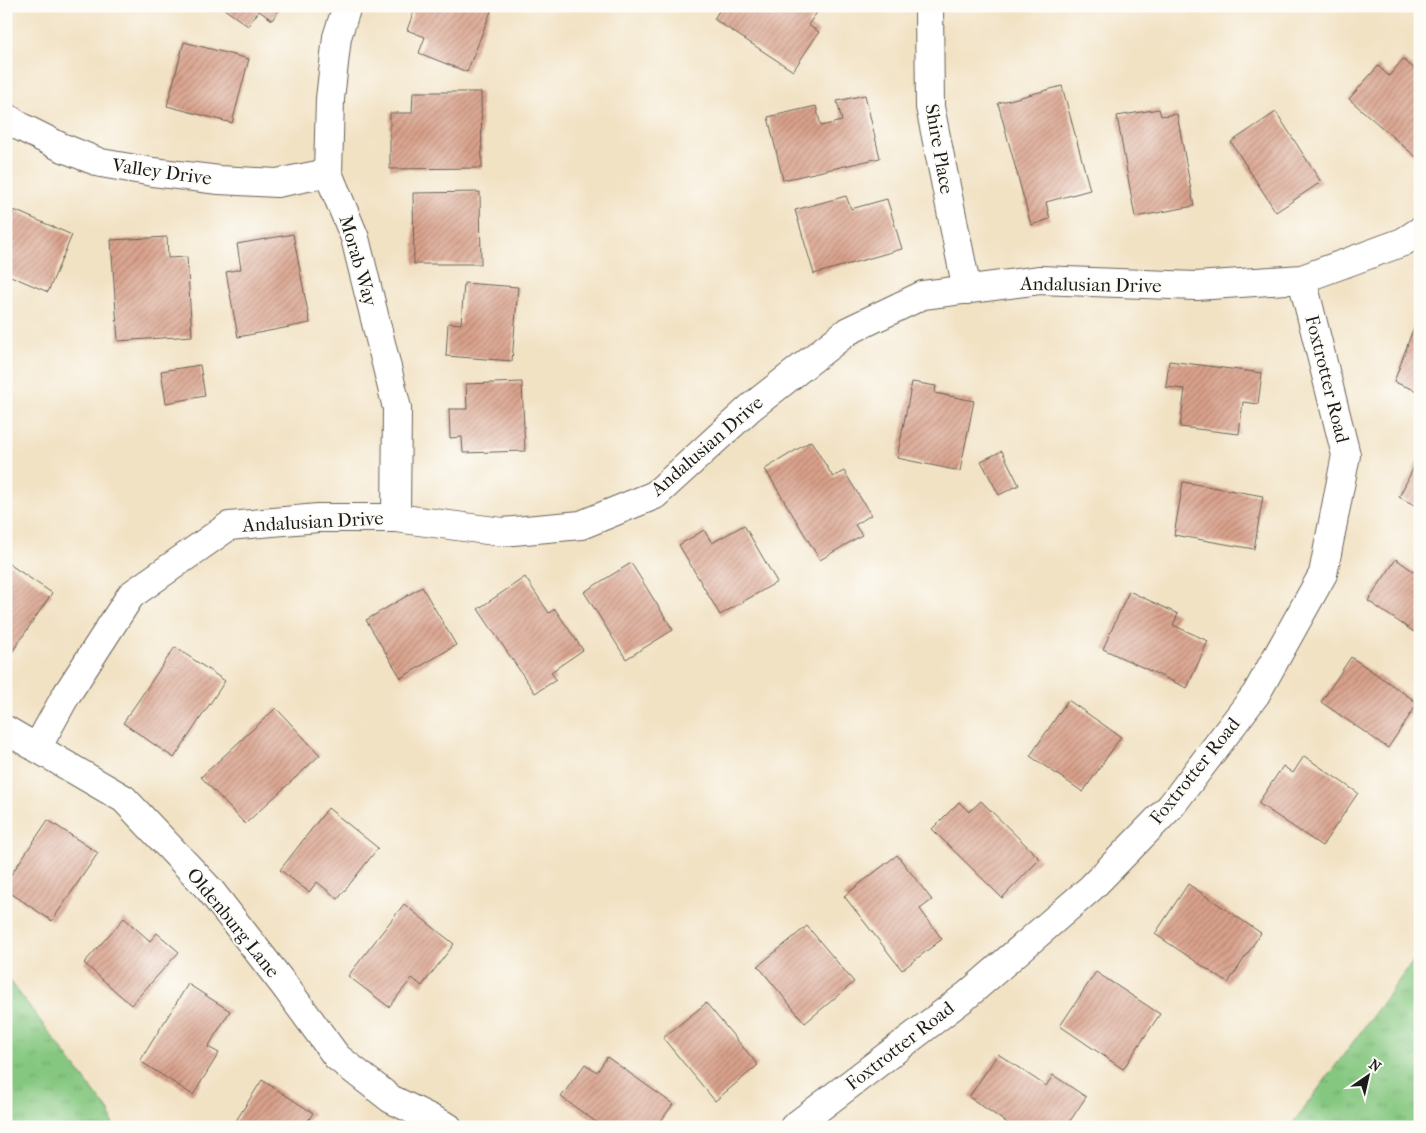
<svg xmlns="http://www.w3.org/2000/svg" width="1426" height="1133" viewBox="0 0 1426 1133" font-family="'IM FELL French Canon',serif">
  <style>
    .grass { fill: url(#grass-tufts); stroke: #50724e }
    .building { fill: url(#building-hatch) }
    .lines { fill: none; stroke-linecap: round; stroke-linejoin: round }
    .minor-casing { stroke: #676157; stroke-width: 30 }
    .minor { stroke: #fff; stroke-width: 28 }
    .labels { text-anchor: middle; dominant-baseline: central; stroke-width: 4; stroke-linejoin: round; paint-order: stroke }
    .street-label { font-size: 19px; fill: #1c1c1c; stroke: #fdfcf7 }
  </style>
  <defs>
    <pattern id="grass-tufts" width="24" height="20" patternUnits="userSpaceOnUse" patternTransform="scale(1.25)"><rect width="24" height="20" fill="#85c780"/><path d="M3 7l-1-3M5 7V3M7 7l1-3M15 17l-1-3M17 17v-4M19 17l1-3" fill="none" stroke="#72aa6e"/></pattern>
    <pattern id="building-hatch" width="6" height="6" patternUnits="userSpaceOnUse" patternTransform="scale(1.25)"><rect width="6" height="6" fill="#d9a18b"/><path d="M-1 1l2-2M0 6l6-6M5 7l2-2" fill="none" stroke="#af8271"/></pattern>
  </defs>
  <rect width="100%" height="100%" fill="#fdfcf7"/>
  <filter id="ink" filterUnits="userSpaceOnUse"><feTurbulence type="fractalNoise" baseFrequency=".02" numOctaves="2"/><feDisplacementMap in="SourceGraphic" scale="10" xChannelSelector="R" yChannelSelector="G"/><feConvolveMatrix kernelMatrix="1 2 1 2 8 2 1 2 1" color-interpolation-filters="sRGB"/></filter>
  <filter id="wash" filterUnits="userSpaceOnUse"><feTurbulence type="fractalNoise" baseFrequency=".0096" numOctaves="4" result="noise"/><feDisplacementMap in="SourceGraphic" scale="20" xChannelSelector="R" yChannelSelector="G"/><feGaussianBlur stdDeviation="1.12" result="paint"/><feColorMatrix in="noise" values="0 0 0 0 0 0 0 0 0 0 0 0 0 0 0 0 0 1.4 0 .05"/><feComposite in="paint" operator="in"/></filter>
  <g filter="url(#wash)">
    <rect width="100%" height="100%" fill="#f2e2c4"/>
    <path class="grass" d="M1420 952V1127H1290Z
      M6 980 11 982 110 1113 113 1127H6Z"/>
    <g id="blocks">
      <path class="building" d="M220 6H282L272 20 259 11 248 26Z
        M416 6H493L467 72 419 53 425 37 407 30Z
        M722 6H811L818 11 808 25 819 32 793 71 714 19Z
        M184 42 249 59 232 123 167 106Z
        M1403 59 1420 74V153L1416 157 1349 99 1378 66 1389 76Z
        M1062 86 1090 190 1046 202 1050 219 1031 225 998 103Z
        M413 92H481L482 168 390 169V113H412Z
        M865 95 880 158 783 180 768 117 816 106 821 126 842 121 837 101Z
        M1159 109 1161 116 1177 114 1194 206 1135 217 1117 116Z
        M1276 112 1321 182 1276 212 1231 142Z
        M480 192 481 264H414L413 193Z
        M846 196 851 209 887 199 902 249 814 274 795 210Z
        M14 210 72 235 48 292 6 274V228Z
        M293 234 310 323 238 337 226 272 241 269 237 244Z
        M167 237 168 258 187 257 192 336 118 341 111 240Z
        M464 283 518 287 512 361 446 356 448 323 461 324Z
        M1415 324 1420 326V392L1394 382Z
        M1169 361 1262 373 1258 404 1243 402 1239 434 1180 427 1185 389 1166 387Z
        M200 365 205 396 166 403 161 371Z
        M522 382 525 451 463 453 462 437 450 438 449 409H467L466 384Z
        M912 382 936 386 935 393 974 401 960 471 897 458Z
        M811 441 833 477 844 471 871 515 855 525 862 535 820 560 765 469Z
        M1002 451 1019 485 999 495 981 461Z
        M1420 455V508L1399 497Z
        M1183 482 1263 496 1254 549 1174 535Z
        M744 525 777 582 720 615 679 545 704 530 712 543Z
        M1396 559 1420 576V636L1368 601Z
        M6 562 52 593 12 652 6 648Z
        M631 563 673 630 626 659 584 592Z
        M525 577 549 613 555 609 583 650 551 672 556 680 535 693 478 609Z
        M422 587 456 645 401 678 366 620Z
        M1129 591 1178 614 1173 625 1208 641 1187 688 1103 649Z
        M175 647 225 681 174 758 123 723Z
        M1351 657 1418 703 1388 748 1321 702Z
        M1068 700 1121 737 1083 792 1030 756Z
        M276 708 320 755 245 824 201 777Z
        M1304 756 1358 793 1322 846 1258 803 1283 766 1293 773Z
        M981 801 1040 859 1002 898 932 829 959 802 969 812Z
        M328 808 378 848 338 899 317 882 309 892 280 870Z
        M48 820 98 853 52 921 6 890V882Z
        M897 855 932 900 920 909 942 939 902 970 844 896Z
        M1188 884 1261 933 1228 983 1155 934Z
        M404 904 454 944 422 986 412 978 389 1007 348 976Z
        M124 918 150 941 157 933 179 952 131 1005 84 963Z
        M807 926 854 982 805 1023 758 966Z
        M1096 972 1160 1014 1123 1069 1060 1026Z
        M188 984 230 1011 208 1047 219 1053 193 1095 140 1061Z
        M706 1003 758 1065 715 1101 663 1038Z
        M998 1054 1046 1086 1053 1075 1086 1097 1066 1127H1013L969 1097Z
        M607 1057 673 1104 657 1127H603L561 1097 585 1064 597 1072Z
        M262 1080 313 1113 304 1127H232Z"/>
    </g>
  </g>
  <g filter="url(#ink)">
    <use href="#blocks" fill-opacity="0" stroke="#676157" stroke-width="1"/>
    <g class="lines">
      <defs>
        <path id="minor" d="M347 6 337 37 330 99 328 173 355 238 397 408 396 518
          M929 6 930 107 967 290
          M6 117 23 128 61 147 101 163 153 172 219 180 277 183 328 173
          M6 730 124 799 210 890 284 985 337 1057 391 1099 448 1127
          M37 748 65 697 131 595 229 526 318 518H396L502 532 581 525 655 495 750 408 848 331 923 295 1040 280 1196 286 1302 279 1403 242 1420 231
          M794 1127 966 996 1091 888 1171 806 1256 694 1323 574 1346 455 1302 279"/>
      </defs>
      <use href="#minor" class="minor-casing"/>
      <use href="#minor" class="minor"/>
    </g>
  </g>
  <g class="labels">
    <g class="street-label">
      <text transform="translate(939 149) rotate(80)">Shire Place</text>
      <text transform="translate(162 172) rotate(8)">Valley Drive</text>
      <text transform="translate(358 261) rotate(74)">Morab Way</text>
      <text transform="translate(1091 285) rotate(1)">Andalusian Drive</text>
      <text transform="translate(1327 379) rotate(76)">Foxtrotter Road</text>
      <text transform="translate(707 446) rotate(-41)">Andalusian Drive</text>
      <text transform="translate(313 522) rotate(-3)">Andalusian Drive</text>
      <text transform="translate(1195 771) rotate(-51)">Foxtrotter Road</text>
      <text transform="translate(233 923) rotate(51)">Oldenburg Lane</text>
      <text transform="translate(900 1046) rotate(-38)">Foxtrotter Road</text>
    </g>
  </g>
  <rect width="1426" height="1133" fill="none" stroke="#fdfcf7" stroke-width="25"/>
  <g transform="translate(1368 1076) rotate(34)" stroke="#fdfcf7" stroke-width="4" paint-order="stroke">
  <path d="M0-4L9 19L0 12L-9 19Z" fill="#1c1c1c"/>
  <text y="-8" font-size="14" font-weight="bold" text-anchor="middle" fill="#1c1c1c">N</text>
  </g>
</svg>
